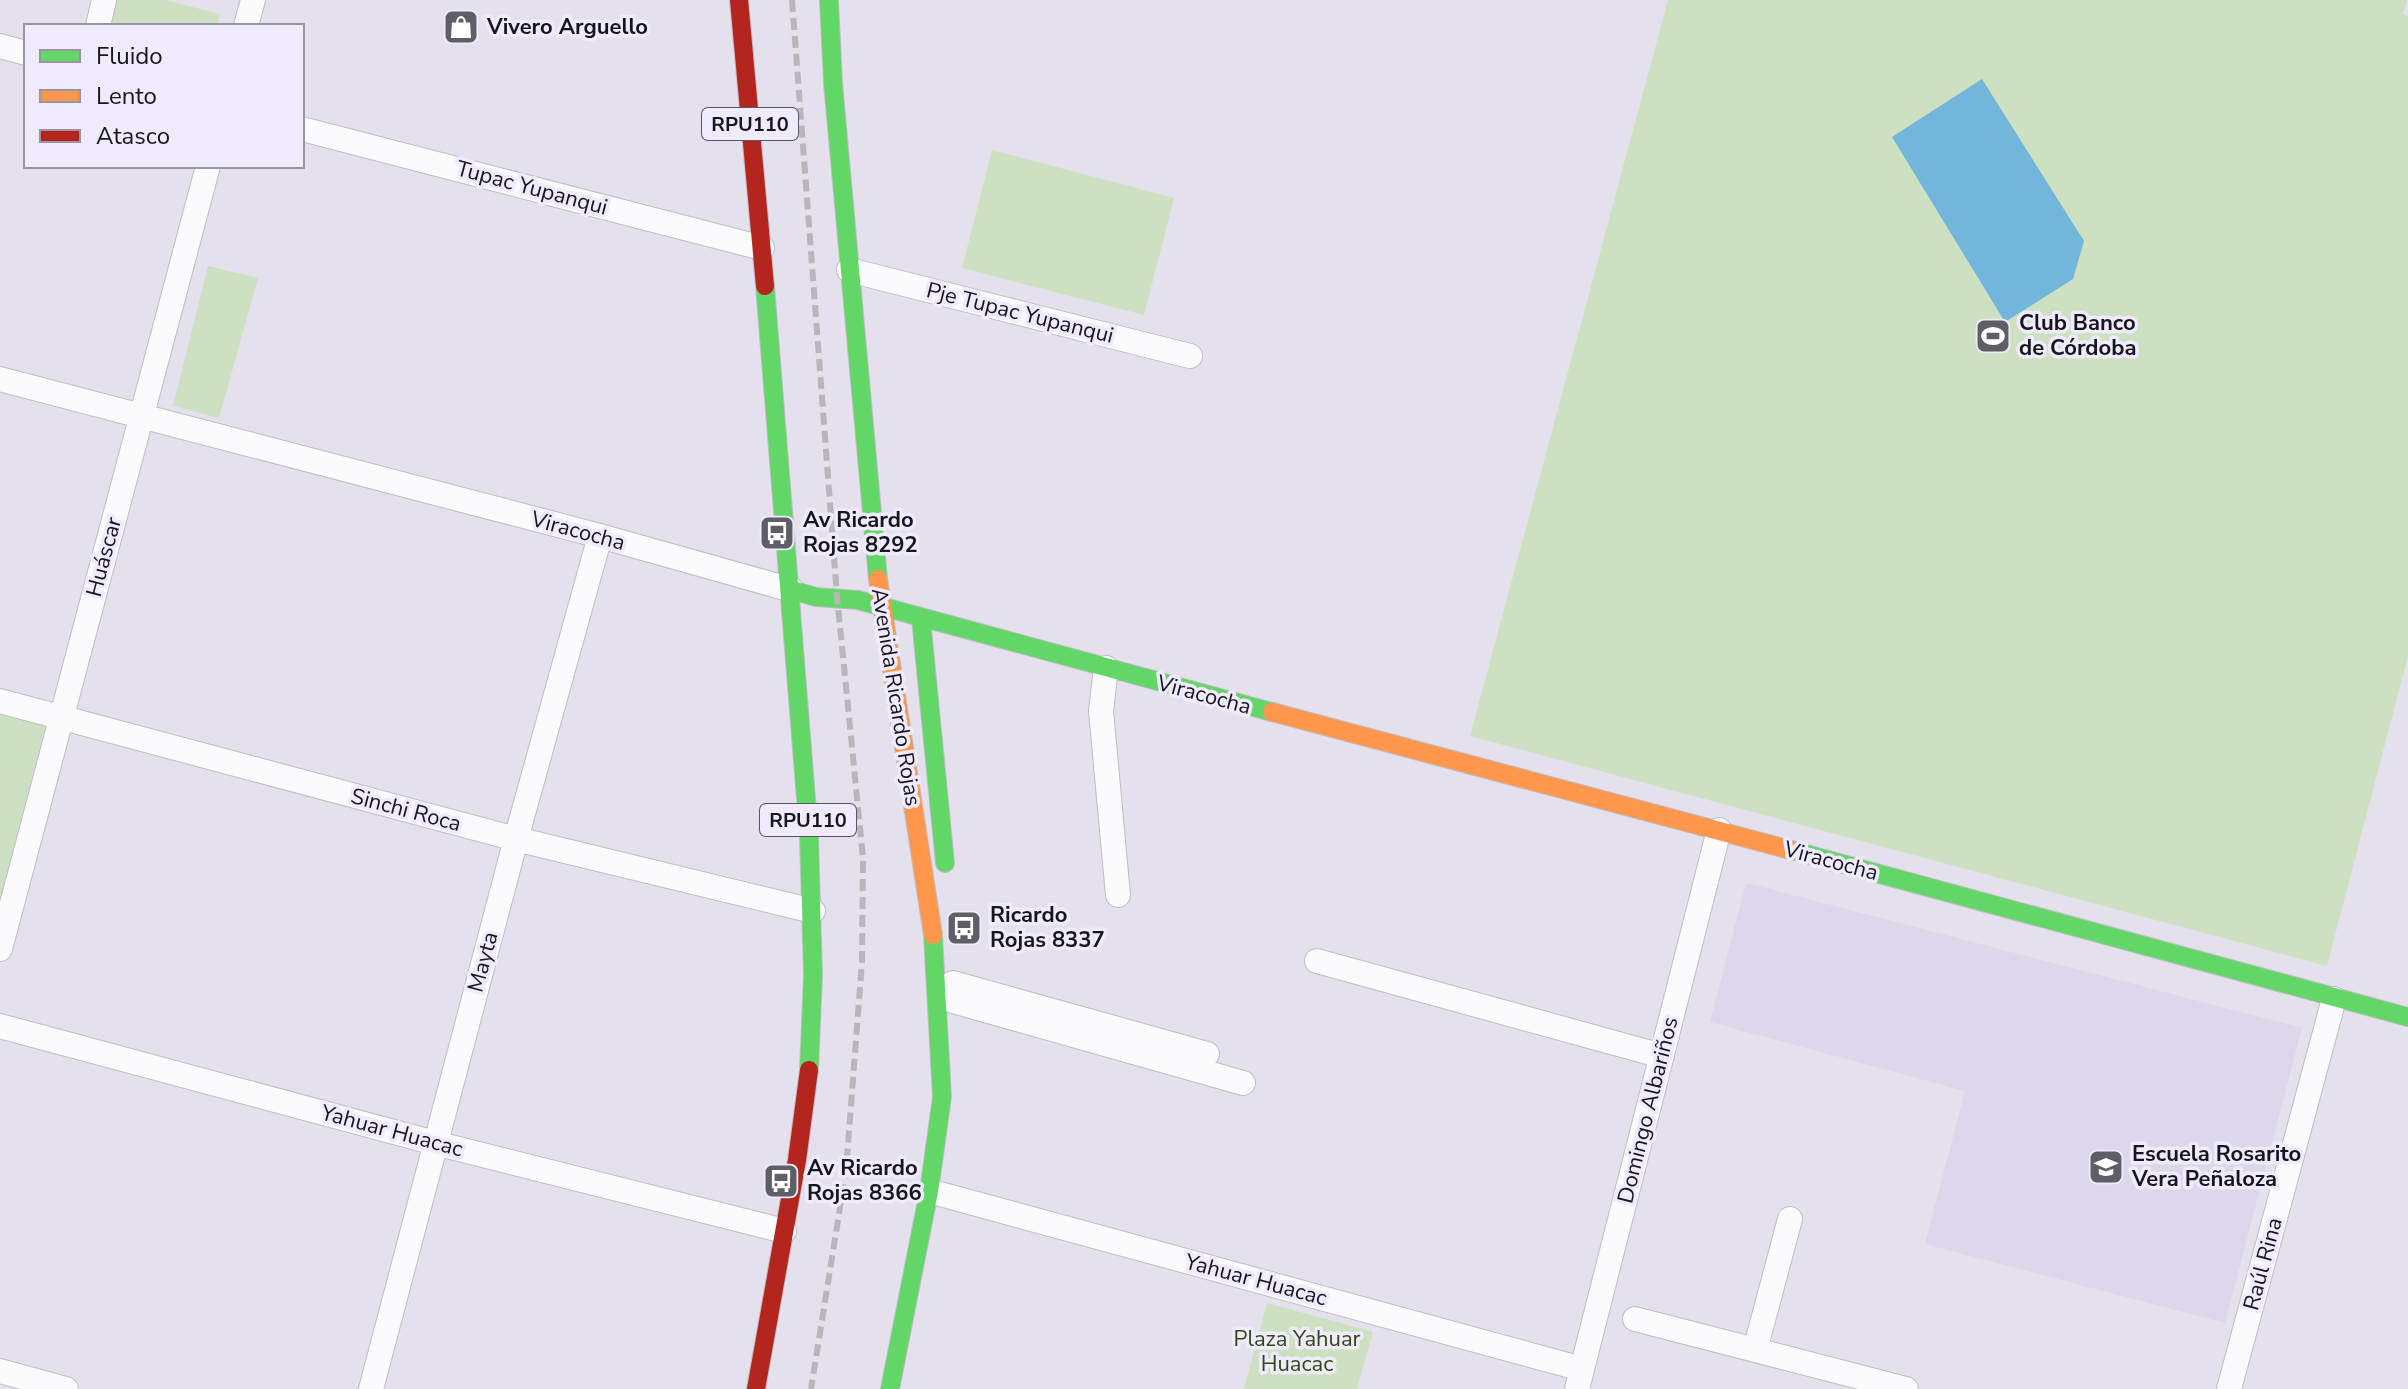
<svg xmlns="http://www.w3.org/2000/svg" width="2408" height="1389" viewBox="0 0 2408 1389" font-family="'Nunito Sans',sans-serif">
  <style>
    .built { fill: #dcd7ea }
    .green { fill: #cde0c1 }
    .water { fill: #73b6db }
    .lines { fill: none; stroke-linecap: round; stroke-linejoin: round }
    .street-casing { stroke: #bfbdc6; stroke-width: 26 }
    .fast-casing { stroke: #bfbdc6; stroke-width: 20 }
    .slow-casing { stroke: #bfbdc6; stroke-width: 20 }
    .jam-casing { stroke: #bfbdc6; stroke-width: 20 }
    .street { stroke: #fbfafc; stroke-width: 24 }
    .fast { stroke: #63d668; stroke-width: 18 }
    .slow { stroke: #ff974d; stroke-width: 18 }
    .jam { stroke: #b3261e; stroke-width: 18 }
    .rail { stroke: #b8b6ba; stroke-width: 6; stroke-dasharray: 12 6; stroke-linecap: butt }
    .labels { text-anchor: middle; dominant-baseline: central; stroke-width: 7; stroke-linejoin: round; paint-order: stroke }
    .shield { fill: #efeafd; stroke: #585660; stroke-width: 2 }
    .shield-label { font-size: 20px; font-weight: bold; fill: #18161d }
    .poi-label { font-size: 22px; font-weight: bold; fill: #18161d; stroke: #efeafd; text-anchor: start }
    .street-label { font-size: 22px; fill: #18161d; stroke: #efeafd }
    .park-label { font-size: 22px; fill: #2e4913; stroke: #efeafd }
  </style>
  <rect width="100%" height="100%" fill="#e4e1ec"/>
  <path class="built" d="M1746 883 2302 1028 2225 1323 1925 1244 1965 1091 1710 1022Z"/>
  <path class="green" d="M115 0H165L220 14 217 26H109Z
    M1668 0H2407L2403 14 2408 16V656L2327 966 1470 736Z
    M992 150 1174 198 1144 315 962 268Z
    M208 266 258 278 219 418 173 406Z
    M0 705 48 716 0 901Z
    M1267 1303 1373 1332 1357 1389H1244Z"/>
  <path class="water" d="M1982 79 2084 241 2073 279 2005 322 1892 137Z"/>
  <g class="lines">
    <defs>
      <path id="street" d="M98 26 104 0
        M246 26 253 0
        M0 46 26 53
        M302 129 762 248
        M849 270 1190 356
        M0 379 600 536 792 590
        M1106 668 1101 711 1118 895
        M0 701 516 839 813 911
        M0 949 208 166
        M1317 961 1662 1056
        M953 983 1207 1054
        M953 1001 1243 1083
        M0 1026 435 1143 784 1231
        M929 1191 1582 1369
        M1635 1319 1906 1389
        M1755 1350 1790 1219
        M0 1371 66 1389
        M371 1389 516 839 600 536
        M1577 1389 1719 830
        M2229 1389 2334 999"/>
      <path id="fast" d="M829 0 833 83 878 579
        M765 286 809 836 813 975 809 1070
        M792 590 816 597 858 600 1272 712
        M921 619 945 863
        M1791 850 2408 1017
        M890 1389 929 1191 942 1097 933 935"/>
      <path id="slow" d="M878 579 933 935
        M1272 712 1791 850"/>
      <path id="jam" d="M739 0 765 286
        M756 1389 797 1160 809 1070"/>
    </defs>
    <use href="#street" class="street-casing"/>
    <use href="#fast" class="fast-casing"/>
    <use href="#slow" class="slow-casing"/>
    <use href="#jam" class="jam-casing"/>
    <use href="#street" class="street"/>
    <use href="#fast" class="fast"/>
    <use href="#slow" class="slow"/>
    <use href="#jam" class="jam"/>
    <path class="rail" d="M792 0 837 596 863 858 862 962 846 1170 811 1389"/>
  </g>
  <defs>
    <symbol id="shop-square" viewBox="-11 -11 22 22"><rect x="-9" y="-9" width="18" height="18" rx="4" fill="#5f5d65" stroke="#efeafd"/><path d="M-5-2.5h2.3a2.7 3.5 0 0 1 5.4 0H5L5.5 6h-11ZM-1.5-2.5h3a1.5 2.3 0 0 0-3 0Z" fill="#fff"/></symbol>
    <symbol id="stadium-square" viewBox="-11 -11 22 22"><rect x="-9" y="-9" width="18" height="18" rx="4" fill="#5f5d65" stroke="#efeafd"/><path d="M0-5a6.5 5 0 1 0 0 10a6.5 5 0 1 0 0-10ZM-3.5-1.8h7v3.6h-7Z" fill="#fff"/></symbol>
    <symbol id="bus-square" viewBox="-11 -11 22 22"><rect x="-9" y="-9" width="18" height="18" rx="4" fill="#5f5d65" stroke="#efeafd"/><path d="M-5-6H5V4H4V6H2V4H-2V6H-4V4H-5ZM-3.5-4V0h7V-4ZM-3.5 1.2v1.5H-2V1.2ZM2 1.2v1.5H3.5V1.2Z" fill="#fff"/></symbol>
    <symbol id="school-square" viewBox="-11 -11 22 22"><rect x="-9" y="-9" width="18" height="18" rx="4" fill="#5f5d65" stroke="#efeafd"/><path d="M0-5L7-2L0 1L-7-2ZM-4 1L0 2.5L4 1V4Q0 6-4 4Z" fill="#fff"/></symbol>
  </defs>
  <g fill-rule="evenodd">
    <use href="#shop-square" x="441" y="7" width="40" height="40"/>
    <use href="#stadium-square" x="1973" y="316" width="40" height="40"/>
    <use href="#bus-square" x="757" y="513" width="40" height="40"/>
    <use href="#bus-square" x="944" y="908" width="40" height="40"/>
    <use href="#school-square" x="2086" y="1147" width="40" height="40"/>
    <use href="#bus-square" x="761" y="1161" width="40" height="40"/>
  </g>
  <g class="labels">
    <g class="shield">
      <rect x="702" y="108" width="96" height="32" rx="6"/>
      <rect x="760" y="804" width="96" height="32" rx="6"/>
    </g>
    <g class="shield-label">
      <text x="750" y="124">RPU110</text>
      <text x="808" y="820">RPU110</text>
    </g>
    <g class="poi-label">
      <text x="487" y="27">Vivero Arguello</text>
      <text x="2019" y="323">Club Banco<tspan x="2019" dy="25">de Córdoba</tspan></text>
      <text x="803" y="520">Av Ricardo<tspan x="803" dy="25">Rojas 8292</tspan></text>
      <text x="990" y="915">Ricardo<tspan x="990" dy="25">Rojas 8337</tspan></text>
      <text x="2132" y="1154">Escuela Rosarito<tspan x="2132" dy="25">Vera Peñaloza</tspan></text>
      <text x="807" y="1168">Av Ricardo<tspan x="807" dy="25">Rojas 8366</tspan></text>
    </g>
    <g class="street-label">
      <text transform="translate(532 188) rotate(15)">Tupac Yupanqui</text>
      <text transform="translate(1020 313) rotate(14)">Pje Tupac Yupanqui</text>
      <text transform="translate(578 531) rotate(15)">Viracocha</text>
      <text transform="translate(104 557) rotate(-75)">Huáscar</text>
      <text transform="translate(1204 695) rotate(15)">Viracocha</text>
      <text transform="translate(896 697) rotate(81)">Avenida Ricardo Rojas</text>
      <text transform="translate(406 810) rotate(15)">Sinchi Roca</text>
      <text transform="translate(1831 861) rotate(15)">Viracocha</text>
      <text transform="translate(483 962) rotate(-75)">Mayta</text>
      <text transform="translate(1648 1110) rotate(-76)">Domingo Albariños</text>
      <text transform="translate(392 1131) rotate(15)">Yahuar Huacac</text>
      <text transform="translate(2263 1264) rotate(-75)">Raúl Rina</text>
      <text transform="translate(1256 1280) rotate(15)">Yahuar Huacac</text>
    </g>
    <g class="park-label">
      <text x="1297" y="1339">Plaza Yahuar<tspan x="1297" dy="25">Huacac</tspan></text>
    </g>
  </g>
  <rect x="24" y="24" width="280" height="144" fill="#efeafd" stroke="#9995a3" stroke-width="2"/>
  <rect x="40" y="50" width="40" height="12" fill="#63d668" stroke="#9995a3" stroke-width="2"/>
  <text x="96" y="64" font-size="24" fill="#18161d">Fluido</text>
  <rect x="40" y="90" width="40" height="12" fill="#ff974d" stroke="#9995a3" stroke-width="2"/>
  <text x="96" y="104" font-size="24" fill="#18161d">Lento</text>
  <rect x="40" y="130" width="40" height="12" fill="#b3261e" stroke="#9995a3" stroke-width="2"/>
  <text x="96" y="144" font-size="24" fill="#18161d">Atasco</text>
</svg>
